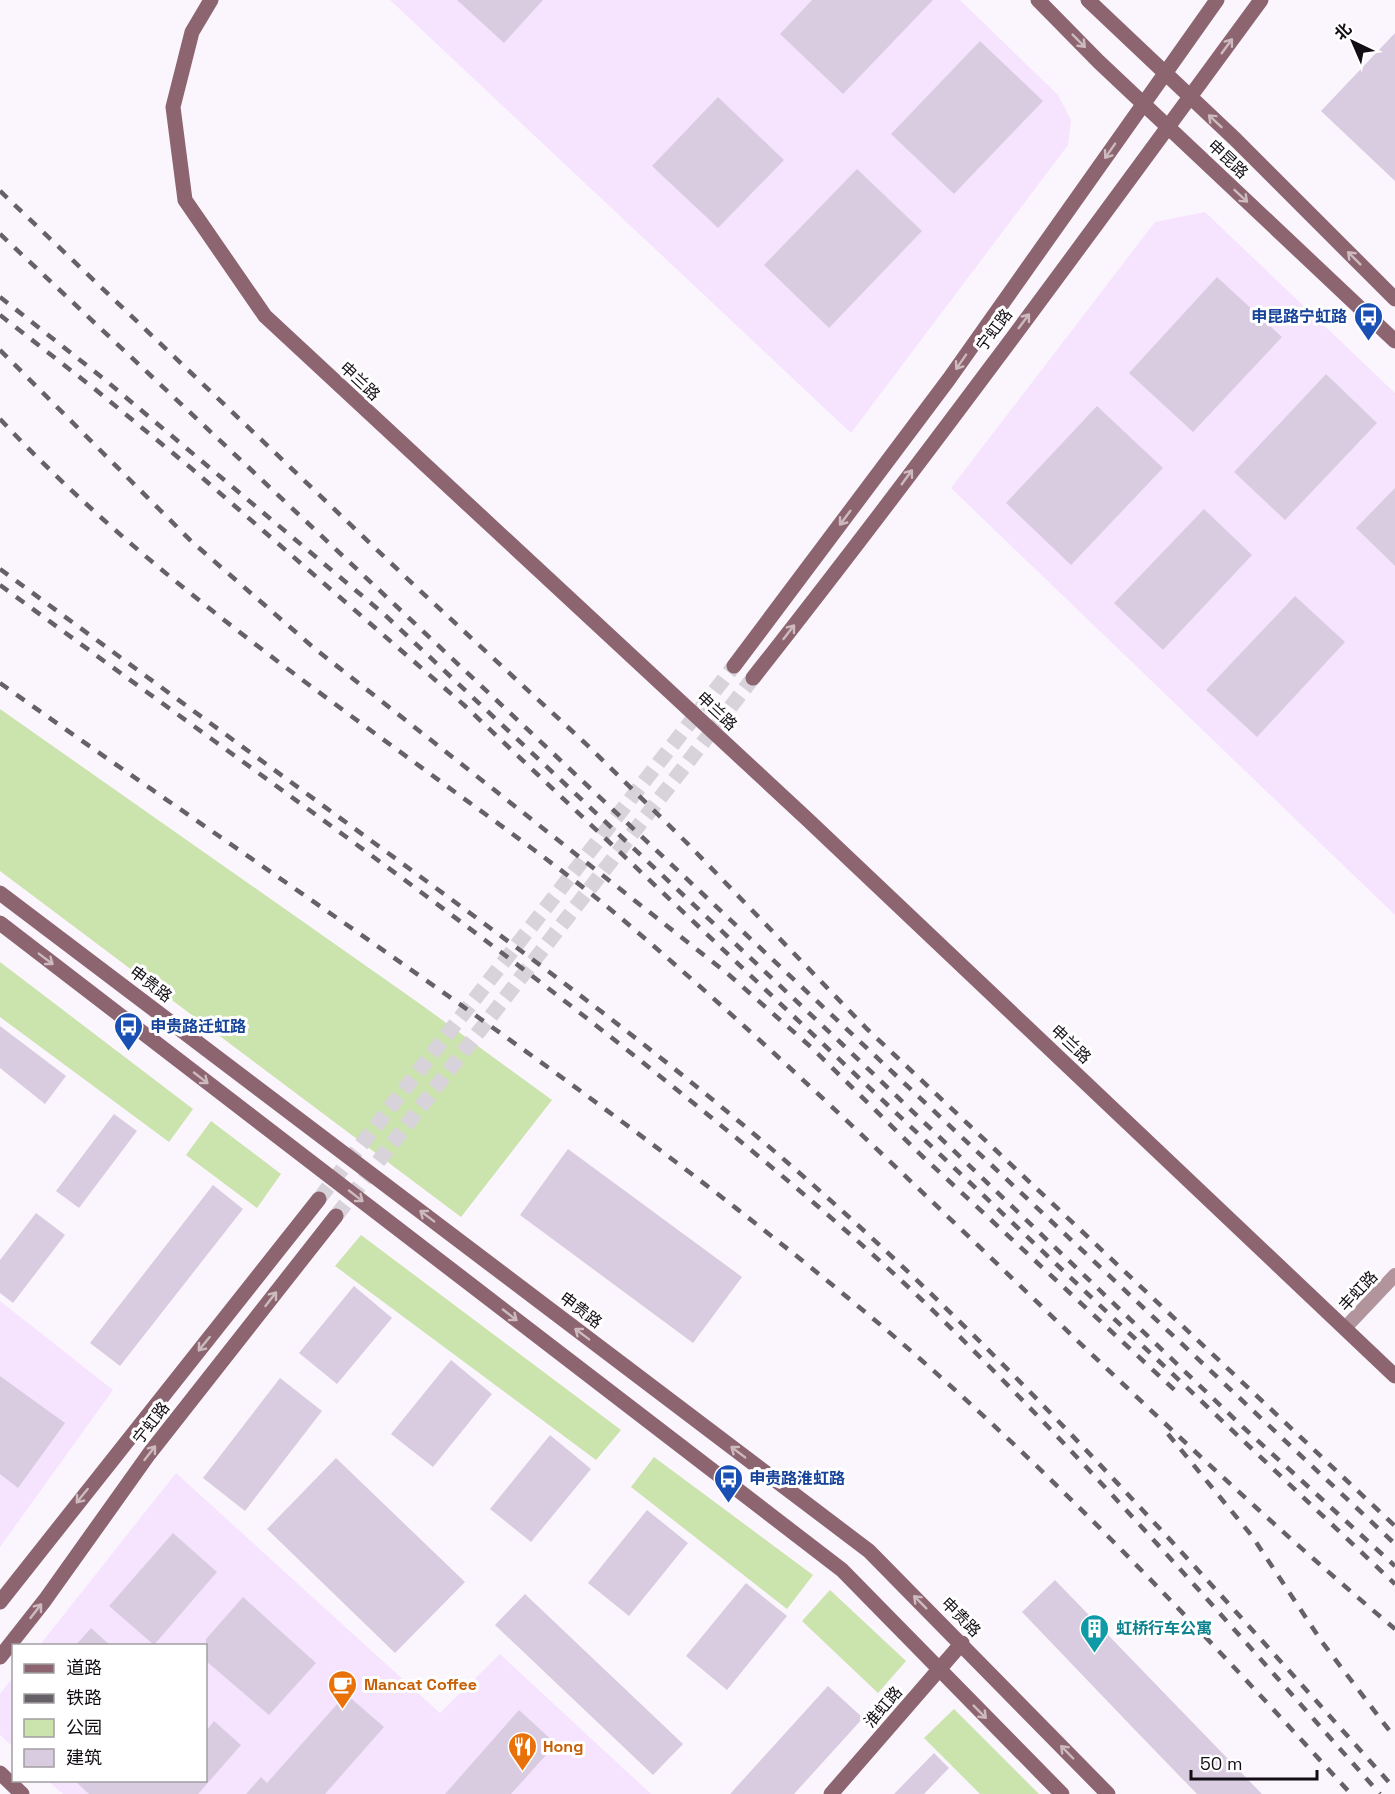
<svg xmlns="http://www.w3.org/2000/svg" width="1395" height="1794" viewBox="0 0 1395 1794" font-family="'Space Grotesk','Noto Sans SC',sans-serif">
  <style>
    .built { fill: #f6e4fe }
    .green { fill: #cbe3ad }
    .building { fill: #dacce0 }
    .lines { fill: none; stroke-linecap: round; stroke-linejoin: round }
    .secondary-tunnel { stroke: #d8d2da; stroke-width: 15; stroke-dasharray: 15 8; stroke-linecap: butt }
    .street { stroke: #b1949c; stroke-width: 14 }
    .secondary { stroke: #8d6571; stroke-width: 15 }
    .rail { stroke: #666168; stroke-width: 4.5; stroke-dasharray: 10 10; stroke-linecap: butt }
    .oneway { stroke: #ccbabf }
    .labels { text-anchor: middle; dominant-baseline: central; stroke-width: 6; stroke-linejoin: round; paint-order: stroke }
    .street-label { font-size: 16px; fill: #130e15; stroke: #fff }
    .transit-label { font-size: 16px; font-weight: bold; fill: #164399; stroke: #fff; text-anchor: start }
    .culture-label { font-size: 16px; font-weight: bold; fill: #0d838f; stroke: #fff; text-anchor: start }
    .food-label { font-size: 16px; font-weight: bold; fill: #c56008; stroke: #fff; text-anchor: start }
  </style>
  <rect width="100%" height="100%" fill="#fbf5fd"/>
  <path class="built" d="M390 0H960L1058 95 1071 120 1068 145 851 433Z
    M1205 212 1395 393V915L951 488 1155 222Z
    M0 1301 113 1390 0 1547Z
    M176 1473 440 1713 500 1654 651 1794H63L48 1781 206 1780V1646H39Z
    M13 1677V1747L0 1735V1694Z"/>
  <path class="green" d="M0 709 423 1006 552 1100 461 1217 0 871Z
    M0 962 193 1109 169 1142 0 1017Z
    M211 1121 281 1174 257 1208 186 1155Z
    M361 1235 621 1430 596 1460 335 1266Z
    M654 1457 813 1575 787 1609 631 1487Z
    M830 1590 906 1661 878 1693 802 1621Z
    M954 1709 1039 1794H980L924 1738Z"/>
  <path class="building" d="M457 0H543L504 43Z
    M812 0H933L843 94 780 34Z
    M1395 33V181L1321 111Z
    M980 41 1043 101 954 194 891 134Z
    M718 97 784 160 718 228 652 166Z
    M857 169 922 231 829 328 764 265Z
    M1217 277 1282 337 1193 432 1129 373Z
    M1326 374 1377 423 1285 520 1234 472Z
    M1097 406 1163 468 1071 565 1006 503Z
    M1395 488V566L1356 528Z
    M1204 509 1252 555 1163 650 1114 603Z
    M1295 596 1345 642 1257 737 1206 690Z
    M0 1026 66 1076 45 1104 0 1068Z
    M114 1114 137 1131 79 1208 56 1191Z
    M568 1149 742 1277 693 1343 520 1215Z
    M213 1185 243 1209 120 1366 90 1343Z
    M36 1213 65 1235 13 1303 0 1293V1260Z
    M354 1286 392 1318 337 1384 299 1353Z
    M451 1360 492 1394 433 1467 391 1434Z
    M0 1376 65 1423 18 1488 0 1474Z
    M280 1378 322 1411 245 1511 203 1478Z
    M550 1435 591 1469 531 1542 490 1509Z
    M336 1458 465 1582 395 1653 267 1529Z
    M647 1510 688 1543 629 1616 588 1583Z
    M173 1533 217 1572 154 1645 109 1606Z
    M1055 1580 1168 1697 1262 1794H1197L1134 1729 1022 1612Z
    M746 1583 787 1616 727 1690 686 1656Z
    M525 1594 683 1744 653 1775 495 1625Z
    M243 1597 316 1663 269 1715 206 1661V1639Z
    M91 1628 111 1646H75Z
    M828 1686 863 1718 794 1794H730Z
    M346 1694 384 1727 325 1794H246L261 1777 267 1783Z
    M519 1710 556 1744 511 1794H445Z
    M214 1721 241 1745 198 1794H89L74 1780H206V1731Z
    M934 1753 949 1768 924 1794H894Z"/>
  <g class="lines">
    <path class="secondary-tunnel" d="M319 1199 734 666
      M336 1216 753 678"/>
    <path class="street" d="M1345 1328 1395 1275"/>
    <path class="secondary" d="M211 0 192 32 173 107 185 200 265 316 807 819 1395 1376
      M1038 0 1099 62 1395 341
      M1088 0 1236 140 1395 299
      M734 666 949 379 1217 0
      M753 678C928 456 1094 228 1261 0
      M0 893 869 1551 1108 1794
      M0 923 842 1570 1062 1794
      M0 1602 319 1199
      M0 1657 45 1600 149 1454 336 1216
      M0 1773 22 1794
      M831 1794 962 1643"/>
    <path class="rail" d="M0 191 415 586 585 743 688 844 867 1029 1395 1526
      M0 234 1395 1544
      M0 297 104 379 385 615 841 1043 1244 1428 1395 1566
      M0 315 96 390 191 468 464 705 1395 1584
      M0 350 191 541 314 648 728 974 812 1048 921 1155 1181 1396
      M0 419C131 559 290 671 444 784 504 828 565 871 622 919 889 1145 1127 1404 1395 1629
      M0 569C125 661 251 753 377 845 503 937 629 1029 748 1129 985 1327 1189 1559 1395 1789
      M0 585C216 744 436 897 646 1065 740 1140 833 1216 921 1299 1083 1455 1231 1626 1380 1794
      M0 683C297 894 604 1092 883 1327 1052 1470 1202 1631 1351 1794
      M1168 1434 1252 1536 1322 1642 1395 1738"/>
  </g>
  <defs><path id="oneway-shaft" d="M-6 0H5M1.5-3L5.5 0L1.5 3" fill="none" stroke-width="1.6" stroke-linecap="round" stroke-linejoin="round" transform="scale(1.5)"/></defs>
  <g class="oneway">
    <use href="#oneway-shaft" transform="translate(1079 41) rotate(45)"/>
    <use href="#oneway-shaft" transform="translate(1227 46) rotate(-54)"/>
    <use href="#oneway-shaft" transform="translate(1215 121) rotate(-137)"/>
    <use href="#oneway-shaft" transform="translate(1110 151) rotate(125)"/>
    <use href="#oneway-shaft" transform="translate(1241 196) rotate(43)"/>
    <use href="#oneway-shaft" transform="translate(1354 258) rotate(-135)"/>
    <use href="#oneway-shaft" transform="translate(1024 321) rotate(-53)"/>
    <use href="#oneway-shaft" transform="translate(961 362) rotate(125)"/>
    <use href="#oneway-shaft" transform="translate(907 477) rotate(-54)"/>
    <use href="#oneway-shaft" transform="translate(845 518) rotate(127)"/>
    <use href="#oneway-shaft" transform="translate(789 632) rotate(-52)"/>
    <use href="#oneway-shaft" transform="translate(46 959) rotate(37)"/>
    <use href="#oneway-shaft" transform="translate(201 1078) rotate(38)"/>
    <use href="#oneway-shaft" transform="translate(356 1196) rotate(38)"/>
    <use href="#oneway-shaft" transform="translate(427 1216) rotate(-143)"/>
    <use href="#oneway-shaft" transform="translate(271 1299) rotate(-52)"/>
    <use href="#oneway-shaft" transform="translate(510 1315) rotate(38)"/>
    <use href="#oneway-shaft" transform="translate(582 1334) rotate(-143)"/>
    <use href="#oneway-shaft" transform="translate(204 1344) rotate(129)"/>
    <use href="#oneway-shaft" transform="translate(738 1452) rotate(-143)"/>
    <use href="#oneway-shaft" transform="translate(150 1453) rotate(-52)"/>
    <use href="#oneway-shaft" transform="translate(82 1496) rotate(129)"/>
    <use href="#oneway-shaft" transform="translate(920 1602) rotate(-135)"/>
    <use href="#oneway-shaft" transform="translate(36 1611) rotate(-52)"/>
    <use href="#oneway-shaft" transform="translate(980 1712) rotate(45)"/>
    <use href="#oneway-shaft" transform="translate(1067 1752) rotate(-134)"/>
  </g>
  <defs>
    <symbol id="bus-pin" viewBox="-11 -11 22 30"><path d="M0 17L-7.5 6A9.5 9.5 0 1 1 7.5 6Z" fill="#1a4fb4" stroke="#fff"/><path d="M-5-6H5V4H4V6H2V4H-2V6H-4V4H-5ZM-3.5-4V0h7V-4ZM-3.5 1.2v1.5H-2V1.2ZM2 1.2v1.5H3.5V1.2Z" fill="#fff"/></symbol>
    <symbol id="building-pin" viewBox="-11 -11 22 30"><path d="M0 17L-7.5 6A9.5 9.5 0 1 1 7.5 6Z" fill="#0f9aa8" stroke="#fff"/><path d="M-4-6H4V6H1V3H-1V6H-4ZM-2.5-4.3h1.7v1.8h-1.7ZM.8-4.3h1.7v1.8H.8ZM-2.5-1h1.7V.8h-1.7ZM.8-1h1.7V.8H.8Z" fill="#fff"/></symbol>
    <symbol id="cafe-pin" viewBox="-11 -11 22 30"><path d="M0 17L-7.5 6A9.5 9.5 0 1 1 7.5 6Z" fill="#e8710a" stroke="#fff"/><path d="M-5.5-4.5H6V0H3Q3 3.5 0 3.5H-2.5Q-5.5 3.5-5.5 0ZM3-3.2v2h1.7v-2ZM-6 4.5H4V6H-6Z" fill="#fff"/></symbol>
    <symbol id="restaurant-pin" viewBox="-11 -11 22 30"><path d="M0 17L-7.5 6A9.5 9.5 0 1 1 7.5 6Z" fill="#e8710a" stroke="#fff"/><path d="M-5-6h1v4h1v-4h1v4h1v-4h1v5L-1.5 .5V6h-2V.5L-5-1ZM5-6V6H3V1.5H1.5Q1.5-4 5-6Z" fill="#fff"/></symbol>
  </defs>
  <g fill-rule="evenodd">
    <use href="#bus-pin" x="1352" y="300" width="33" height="45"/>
    <use href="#bus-pin" x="112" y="1010" width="33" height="45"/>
    <use href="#bus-pin" x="712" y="1462" width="33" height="45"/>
    <use href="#building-pin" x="1078" y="1612" width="33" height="45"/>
    <use href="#cafe-pin" x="326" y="1668" width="33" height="45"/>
    <use href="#restaurant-pin" x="506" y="1730" width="33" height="45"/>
  </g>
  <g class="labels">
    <g class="street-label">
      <text transform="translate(1228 159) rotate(43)">申昆路</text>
      <text transform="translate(994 330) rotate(-53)">宁虹路</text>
      <text transform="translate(360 381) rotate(43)">申兰路</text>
      <text transform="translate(717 711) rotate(43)">申兰路</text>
      <text transform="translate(151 984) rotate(37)">申贵路</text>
      <text transform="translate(1071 1044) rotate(43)">申兰路</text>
      <text transform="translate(1358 1291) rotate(-47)">丰虹路</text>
      <text transform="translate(581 1310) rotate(37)">申贵路</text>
      <text transform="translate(151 1423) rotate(-52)">宁虹路</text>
      <text transform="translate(961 1617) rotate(45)">申贵路</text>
      <text transform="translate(883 1707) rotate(-49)">淮虹路</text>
    </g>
    <g class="transit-label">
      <text x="1347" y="316" text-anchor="end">申昆路宁虹路</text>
      <text x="150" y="1026">申贵路迁虹路</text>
      <text x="749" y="1478">申贵路淮虹路</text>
    </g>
    <g class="culture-label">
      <text x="1116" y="1628">虹桥行车公寓</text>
    </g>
    <g class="food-label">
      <text x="364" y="1684">Mancat Coffee</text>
      <text x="543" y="1746">Hong</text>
    </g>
  </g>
  <rect x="12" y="1644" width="195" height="138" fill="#ffffff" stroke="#a19fa1" stroke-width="1.5"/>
  <rect x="24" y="1664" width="30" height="9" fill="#8d6571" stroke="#a19fa1" stroke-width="1.5"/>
  <text x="66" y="1674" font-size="18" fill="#130e15">道路</text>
  <rect x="24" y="1694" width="30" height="9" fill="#666168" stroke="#a19fa1" stroke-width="1.5"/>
  <text x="66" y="1704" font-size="18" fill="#130e15">铁路</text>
  <rect x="24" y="1719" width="30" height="18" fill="#cbe3ad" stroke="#a19fa1" stroke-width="1.5"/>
  <text x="66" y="1734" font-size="18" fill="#130e15">公园</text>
  <rect x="24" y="1749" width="30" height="18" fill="#dacce0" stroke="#a19fa1" stroke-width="1.5"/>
  <text x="66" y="1764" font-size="18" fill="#130e15">建筑</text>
  <g transform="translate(1353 42) rotate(316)" stroke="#ffffff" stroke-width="4.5" paint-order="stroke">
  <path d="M0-4.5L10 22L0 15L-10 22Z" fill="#130e15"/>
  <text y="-9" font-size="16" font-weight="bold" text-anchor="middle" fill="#130e15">北</text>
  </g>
  <path d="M1191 1770v9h126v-9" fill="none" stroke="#130e15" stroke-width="3"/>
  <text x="1200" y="1770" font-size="18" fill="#130e15" stroke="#ffffff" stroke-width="4.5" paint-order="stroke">50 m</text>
</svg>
